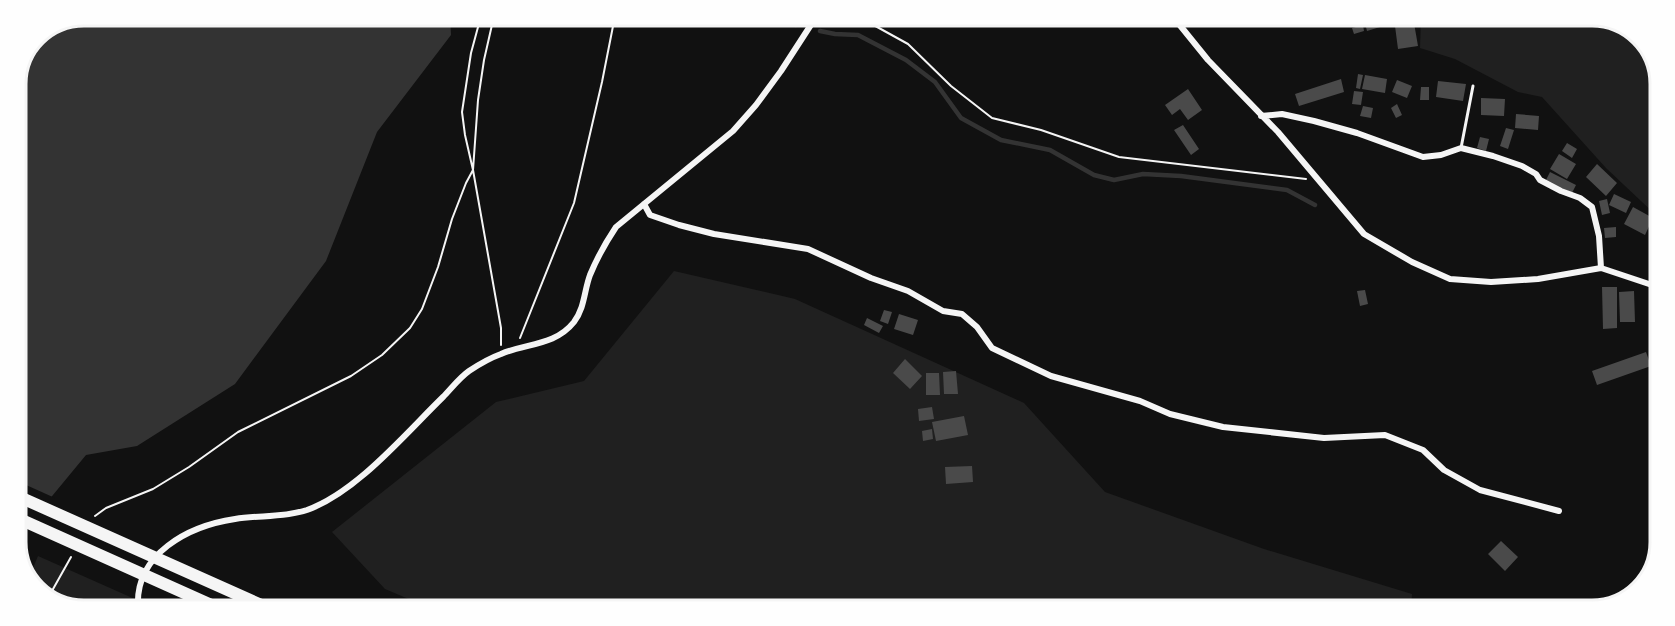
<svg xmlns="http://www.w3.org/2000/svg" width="1675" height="626" viewBox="0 0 1675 626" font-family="Manrope,sans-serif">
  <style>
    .green { fill: #202020 }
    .water { fill: #333 }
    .pier { fill: #111 }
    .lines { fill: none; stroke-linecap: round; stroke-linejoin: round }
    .stream { stroke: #333; stroke-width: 4.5 }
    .building { fill: #4a4a4a }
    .path { stroke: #f5f5f5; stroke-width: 2 }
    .service { stroke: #f5f5f5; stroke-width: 3 }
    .minor { stroke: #f5f5f5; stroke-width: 6 }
    .motorway { stroke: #f5f5f5; stroke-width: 12 }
    .rim { fill: none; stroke: #f5f5f5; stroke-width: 3 }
  </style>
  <rect width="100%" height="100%" fill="#111"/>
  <path class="green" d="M1421 18 1614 19 1646 41 1660 78 1659 218 1606 168 1542 97 1518 92 1455 59 1420 48Z
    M674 271 795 299 1024 403 1105 492 1264 549 1412 594 1411 611 430 608 385 589 332 532 496 402 584 381Z
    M38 556 155 608 61 607 29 585 28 580Z"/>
  <path class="water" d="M83 15 450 16 451 35 377 132 326 261 235 384 137 446 86 455 15 541V79L35 35Z"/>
  <path class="pier" d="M15 480 55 498 22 537 15 534Z"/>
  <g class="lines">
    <path class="stream" d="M786 17 792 24 796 25
      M820 31 835 34 858 35 906 60 935 82 961 118 1001 140 1050 150 1094 175 1114 180 1143 174 1181 176 1287 190 1315 205"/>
  </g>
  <path class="building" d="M1381 18H1391L1392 23 1383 26Z
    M1378 19 1380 27 1367 31 1365 23Z
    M1414 23 1418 46 1398 49 1395 26Z
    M1363 25 1364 31 1354 34 1352 28Z
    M1358 74 1363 75 1360 89 1356 88Z
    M1365 75 1387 79 1385 93 1362 89Z
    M1341 79 1344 92 1299 106 1295 94Z
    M1397 80 1412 86 1407 98 1392 92Z
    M1438 81 1466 84 1463 101 1436 97Z
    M1421 87H1429V100H1420Z
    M1188 89 1202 110 1188 120 1180 109 1172 115 1165 105Z
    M1354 91 1363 92 1361 105 1352 104Z
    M1481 98 1505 99 1504 116 1481 115Z
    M1397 104 1402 115 1396 118 1391 108Z
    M1363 106 1373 108 1371 118 1360 116Z
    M1516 114 1539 116 1538 130 1515 128Z
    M1183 125 1199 149 1191 155 1174 130Z
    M1506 128 1514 130 1508 149 1500 146Z
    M1480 137 1489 139 1486 151 1477 148Z
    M1567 143 1577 149 1572 158 1562 151Z
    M1559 154 1576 164 1567 179 1550 169Z
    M1597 164 1617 183 1606 196 1586 177Z
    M1550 172 1576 185 1572 193 1546 180Z
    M1614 194 1631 202 1626 213 1609 205Z
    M1607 199 1610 213 1602 215 1599 201Z
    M1633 207 1653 218 1645 235 1624 224Z
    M1616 227V237L1605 238 1604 228Z
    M1602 287H1617V328L1603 329Z
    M1365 290 1368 304 1360 306 1357 291Z
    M1634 291 1635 322H1620L1619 292Z
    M884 310 892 312 888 324 880 321Z
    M899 314 918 320 913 335 894 329Z
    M867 318 883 326 879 333 864 325Z
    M1646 352 1651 366 1597 385 1592 371Z
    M905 359 922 376 910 389 893 373Z
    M956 371 958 394H944L943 372Z
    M926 373H939L940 395H926Z
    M932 407 934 419 919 421 918 409Z
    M964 416 968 435 936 441 932 422Z
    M932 429 933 439 923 441 922 431Z
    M972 466 973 482 946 484 945 467Z
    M1501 541 1518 557 1505 571 1488 554Z"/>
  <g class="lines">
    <path class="path" d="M481 16 471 53 462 112 465 135 473 170 501 328V345
      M859 17 908 44 951 86 992 118 1041 130 1119 157 1306 179
      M520 338 574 203 602 82 615 16
      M95 516 106 508 153 489 189 467 238 432 351 376 382 355 410 328 422 309 438 267 452 219 466 183 473 170 478 100 484 60 494 16
      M48 598 71 557"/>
    <path class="service" d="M1461 148 1473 86"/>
    <path class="minor" d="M1174 18 1208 60 1278 132 1364 234 1412 262 1450 279 1491 282 1538 279 1601 268 1658 287
      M1261 116 1282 114 1314 121 1357 133 1423 157 1441 155 1461 148 1493 156 1522 166 1536 174 1540 180 1561 191 1580 198 1592 207 1599 236 1601 268
      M644 204 650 215 679 225 714 234 808 249 871 278 908 291 943 311 962 314 977 327 992 348 1051 376 1140 401 1170 414 1223 427 1324 438 1385 435 1423 450 1444 470 1480 490 1559 511
      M138 607C135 554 188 526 235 519 259 515 283 518 307 510 357 492 405 434 443 397 451 389 459 378 469 371 478 365 490 358 501 354 526 343 555 346 574 322 585 307 584 291 590 275 597 258 606 242 616 227L733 131 756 105 781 71 816 17"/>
    <path class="motorway" d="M15 495 268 608
      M15 517 218 608"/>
  </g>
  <path d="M0 0H1675V626H0ZM84 26H1592A58 58 0 0 1 1650 84V542A58 58 0 0 1 1592 600H84A58 58 0 0 1 26 542V84A58 58 0 0 1 84 26Z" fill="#fefefe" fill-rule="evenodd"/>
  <path class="rim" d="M84 26H1592A58 58 0 0 1 1650 84V542A58 58 0 0 1 1592 600H84A58 58 0 0 1 26 542V84A58 58 0 0 1 84 26Z"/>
</svg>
